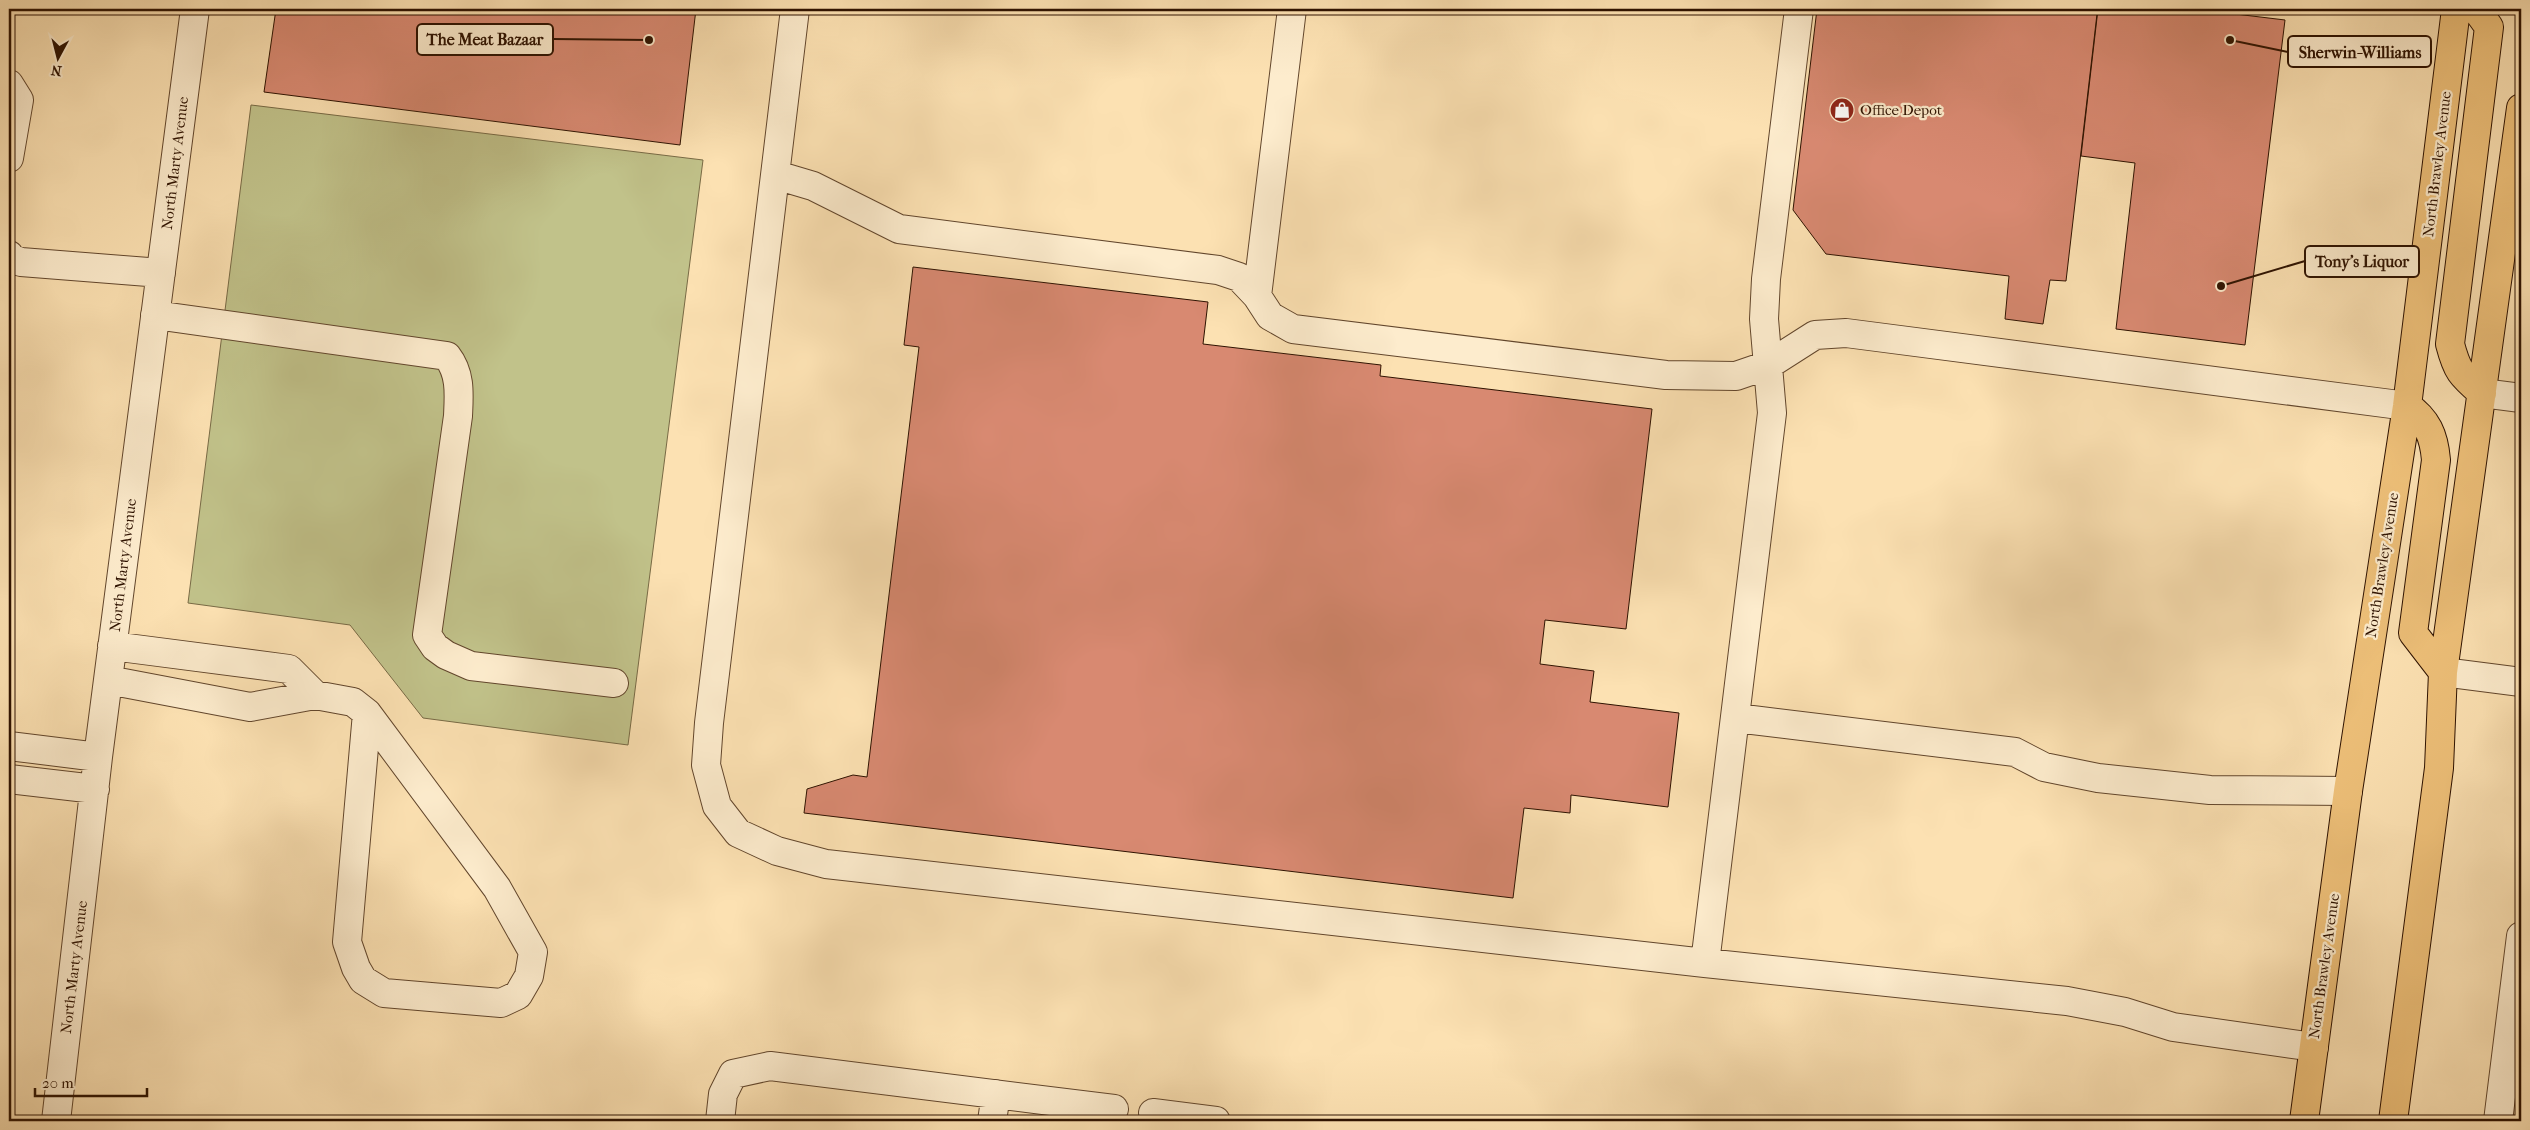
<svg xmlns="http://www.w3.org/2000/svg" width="2530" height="1130" viewBox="0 0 2530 1130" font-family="'IM FELL French Canon',serif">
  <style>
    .green { fill: #c1c28a; stroke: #786a45 }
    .building { fill: #d88971; stroke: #2e1200 }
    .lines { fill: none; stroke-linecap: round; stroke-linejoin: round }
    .minor-casing { stroke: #62462c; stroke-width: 30 }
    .major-casing { stroke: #2e1200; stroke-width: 30 }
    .minor { stroke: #fdeccd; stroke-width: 28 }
    .major { stroke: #eec079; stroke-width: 28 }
    .labels { text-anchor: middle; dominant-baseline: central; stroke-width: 4.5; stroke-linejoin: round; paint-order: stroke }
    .poi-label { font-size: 15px; fill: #2e1200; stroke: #fdeccd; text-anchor: start }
    .street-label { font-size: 15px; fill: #2e1200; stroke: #fdeccd }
    .leader { fill: none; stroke: #2e1200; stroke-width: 2 }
    .callout-dot { fill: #2e1200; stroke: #fdeccd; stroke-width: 2 }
    .callout { fill: #fdeccd; stroke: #2e1200; stroke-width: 2 }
    .callout-label { font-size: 16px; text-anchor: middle; font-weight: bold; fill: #2e1200 }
  </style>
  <rect width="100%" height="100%" fill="#fce1b2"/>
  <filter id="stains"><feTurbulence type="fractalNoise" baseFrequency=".004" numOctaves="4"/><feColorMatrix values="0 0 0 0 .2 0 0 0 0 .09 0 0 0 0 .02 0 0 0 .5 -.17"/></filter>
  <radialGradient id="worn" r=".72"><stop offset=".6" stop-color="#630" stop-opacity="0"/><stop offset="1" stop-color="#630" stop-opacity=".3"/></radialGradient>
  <path class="green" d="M251 105 703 160 628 745 423 718 350 625 188 603Z"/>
  <path class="building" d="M276 9H696L680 145 264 92Z
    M1817 9H2049L2097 14 2066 281 2050 280 2043 324 2005 319 2009 276 1826 254 1793 210Z
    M2098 9H2194L2285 20 2245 345 2116 329 2135 163 2081 156Z
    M913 267 1208 302 1203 344 1381 365 1380 376 1652 409 1626 629 1545 620 1540 664 1594 671 1590 702 1679 713 1668 807 1571 795 1570 813 1524 808 1513 898 804 813 807 789 853 775 867 777 919 347 904 345Z"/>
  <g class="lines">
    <defs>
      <path id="minor" d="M795 9 709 723 706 765 717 806 738 833 777 851 826 864 1705 963 2067 1001 2125 1012 2173 1027 2314 1047
        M9 84 19 100 9 158
        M776 175 813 186 899 229 1218 270 1239 277 1257 296 1270 316 1293 329 1666 375 1736 376 1768 365 1815 335 1846 333 2407 406
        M9 255 10 258 21 262 161 273
        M1257 296 1292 9
        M155 315 447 356C461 374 459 394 458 416L427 635 435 647 446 655 471 666 614 683
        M2482 393 2521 398
        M112 646 289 669 315 695
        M2443 672 2521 682
        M108 680 250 707 315 695 353 702 367 713 497 888 533 952 529 976 518 995 501 1003 384 993 363 980 356 968 347 942 367 713
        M1736 718 2015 752 2044 767 2098 778 2210 790 2348 791
        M9 746 98 757
        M9 779 95 789
        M1705 963 1772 413 1764 319 1766 279 1799 9
        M1153 1113 1216 1121
        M56 1121 98 757 195 9
        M720 1121 723 1094 733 1074 770 1066 1114 1109
        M992 1121 996 1094
        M2498 1121 2521 936"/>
      <path id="major" d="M2476 9 2489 27 2450 344C2457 371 2461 375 2482 393
        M2407 406C2427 419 2434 436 2436 460L2413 633 2443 672
        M2304 1121 2348 791 2407 406 2456 9
        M2393 1121 2439 768 2443 672 2521 108"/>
    </defs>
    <use href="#minor" class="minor-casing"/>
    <use href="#major" class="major-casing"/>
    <use href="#minor" class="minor"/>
    <use href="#major" class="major"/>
  </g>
  <defs>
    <symbol id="shop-disc" viewBox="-11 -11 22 22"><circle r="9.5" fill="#8f2418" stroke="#fdeccd"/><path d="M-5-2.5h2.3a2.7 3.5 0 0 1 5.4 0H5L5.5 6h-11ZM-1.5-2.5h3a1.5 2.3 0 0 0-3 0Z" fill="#fff"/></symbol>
  </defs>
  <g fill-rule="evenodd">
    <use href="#shop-disc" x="1828" y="96" width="28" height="28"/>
  </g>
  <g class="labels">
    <g class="poi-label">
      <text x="1860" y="110">Office Depot</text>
    </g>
    <g class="street-label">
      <text transform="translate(175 163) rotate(-83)">North Marty Avenue</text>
      <text transform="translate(2437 164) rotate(-83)">North Brawley Avenue</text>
      <text transform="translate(123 565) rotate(-83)">North Marty Avenue</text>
      <text transform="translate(2382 565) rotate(-81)">North Brawley Avenue</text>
      <text transform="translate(2324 966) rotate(-82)">North Brawley Avenue</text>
      <text transform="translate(74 967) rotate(-83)">North Marty Avenue</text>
    </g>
  </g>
  <path class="leader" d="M649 40L553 39M2230 40L2288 52M2221 286L2305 261"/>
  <g class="callout-dot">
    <circle cx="649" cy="40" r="5"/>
    <circle cx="2230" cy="40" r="5"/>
    <circle cx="2221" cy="286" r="5"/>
  </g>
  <g class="callout">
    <rect x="417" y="24" width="136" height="31" rx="5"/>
    <rect x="2288" y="36" width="143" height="31" rx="5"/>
    <rect x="2305" y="246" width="114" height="31" rx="5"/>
  </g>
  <g class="callout-label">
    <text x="485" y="45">The Meat Bazaar</text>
    <text x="2360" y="58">Sherwin-Williams</text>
    <text x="2362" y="267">Tony's Liquor</text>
  </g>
  <rect width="2530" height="1130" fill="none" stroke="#fce1b2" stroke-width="30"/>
  <rect x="10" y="10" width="2510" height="1110" fill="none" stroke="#2e1200" stroke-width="2.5"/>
  <rect x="15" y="15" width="2500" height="1100" fill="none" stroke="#2e1200"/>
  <g transform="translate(58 58) rotate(187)" stroke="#fdeccd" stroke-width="4" paint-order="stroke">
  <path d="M0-4L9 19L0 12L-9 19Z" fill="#2e1200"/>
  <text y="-8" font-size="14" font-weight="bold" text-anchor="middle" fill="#2e1200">N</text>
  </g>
  <path d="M35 1088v8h112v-8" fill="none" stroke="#2e1200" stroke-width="2.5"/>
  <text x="42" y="1088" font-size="15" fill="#2e1200" stroke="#fdeccd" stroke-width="4" paint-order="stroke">20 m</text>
  <rect width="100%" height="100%" filter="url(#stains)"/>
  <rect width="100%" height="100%" fill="url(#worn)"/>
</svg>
